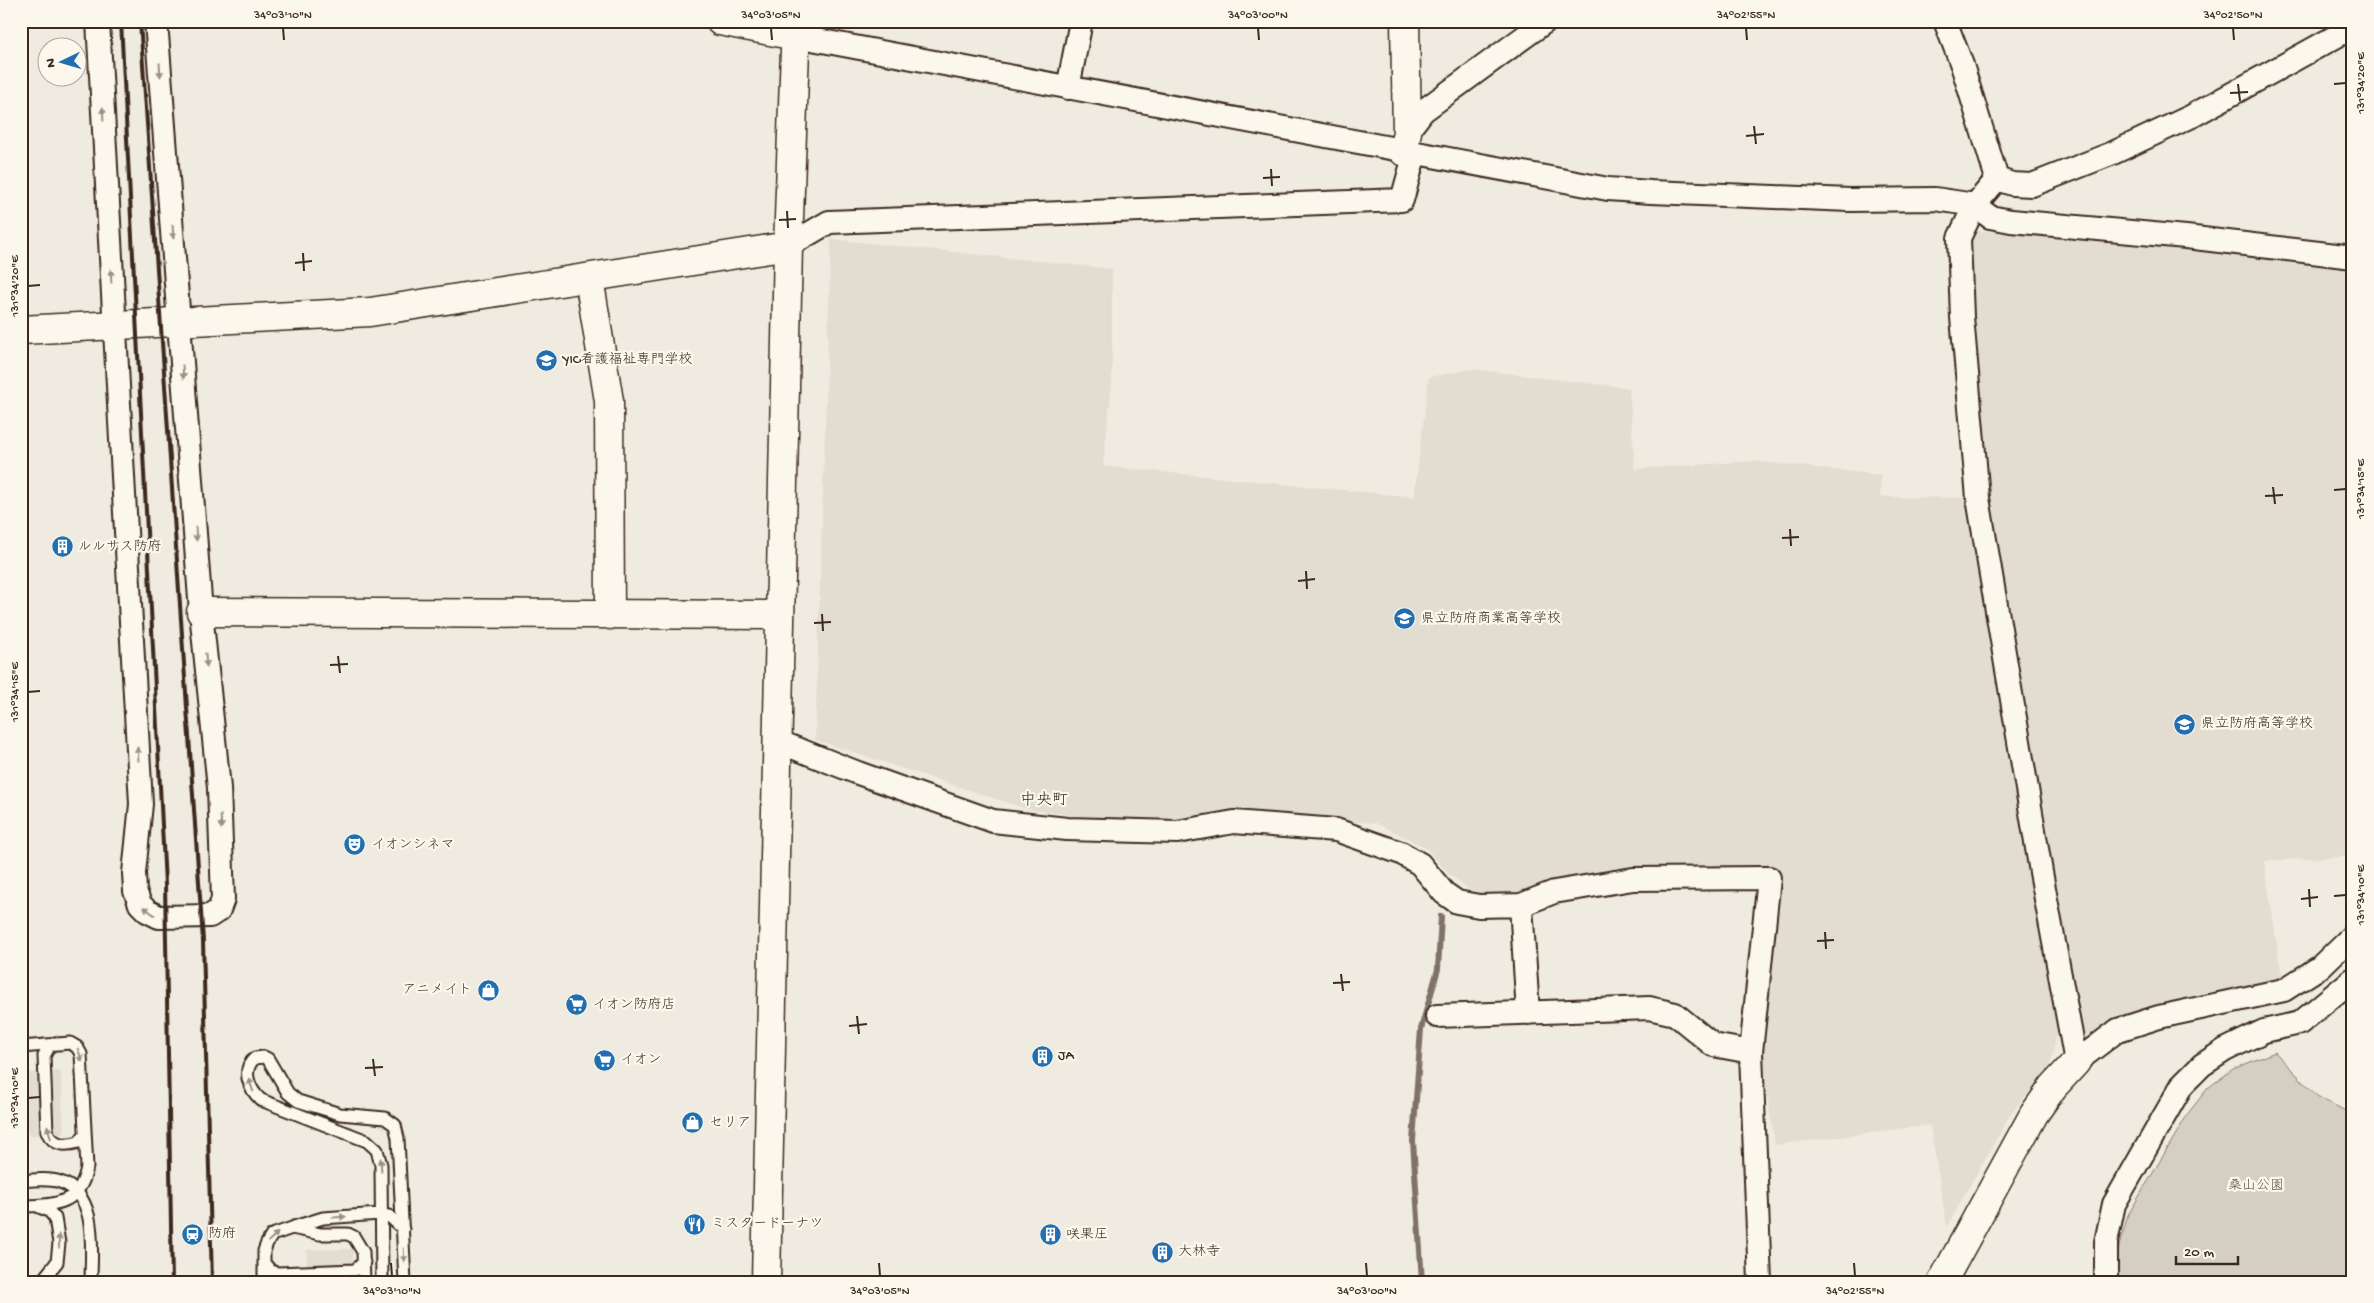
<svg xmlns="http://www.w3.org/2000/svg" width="2374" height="1303" viewBox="0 0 2374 1303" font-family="'Gochi Hand','Klee One',sans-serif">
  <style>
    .built { fill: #e2dcd1 }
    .green { fill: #d5cec3; stroke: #887c70 }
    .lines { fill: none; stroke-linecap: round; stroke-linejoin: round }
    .stream { stroke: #7f7367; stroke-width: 6 }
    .lane-casing { stroke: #3b2a1e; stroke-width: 15 }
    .street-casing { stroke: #3b2a1e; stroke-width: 26 }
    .secondary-casing { stroke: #3b2a1e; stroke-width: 31 }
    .lane { stroke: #fbf7ec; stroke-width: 11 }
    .street { stroke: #fbf7ec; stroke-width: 22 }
    .secondary { stroke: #fbf7ec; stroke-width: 28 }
    .rail { stroke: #3b2a1e; stroke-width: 4 }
    .oneway { fill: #9b9085 }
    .ticks { fill: none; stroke: #3b2a1e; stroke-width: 2 }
    .labels { text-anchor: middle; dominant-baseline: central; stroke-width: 4.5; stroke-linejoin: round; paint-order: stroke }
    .poi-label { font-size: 14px; fill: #3b2a1e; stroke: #fbf7ec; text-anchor: start }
    .park-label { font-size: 14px; fill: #625347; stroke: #fbf7ec }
    .quarter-label { font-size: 16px; fill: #3b2a1e; stroke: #fbf7ec }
    .neatline { fill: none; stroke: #3b2a1e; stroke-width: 2 }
    .ticks-label { font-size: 12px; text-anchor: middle; fill: #3b2a1e }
  </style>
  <rect width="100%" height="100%" fill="#f0ebe0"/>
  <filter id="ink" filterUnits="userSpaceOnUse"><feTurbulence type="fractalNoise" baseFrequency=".02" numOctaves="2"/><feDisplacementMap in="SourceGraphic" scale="10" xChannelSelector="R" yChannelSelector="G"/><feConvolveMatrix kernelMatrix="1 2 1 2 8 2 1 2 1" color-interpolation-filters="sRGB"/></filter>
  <g filter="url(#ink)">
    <path class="built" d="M1971 230 2353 263V856L2264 861 2284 990 2159 1017 2076 1062 1978 498Z
      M831 239 1112 269V384L1103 466 1414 497 1429 377 1471 369 1629 388 1635 469 1753 461 1881 475 1880 497 1971 498 2058 1028 2050 1067 2010 1115 1947 1226 1930 1125 1775 1145 1759 1043 1780 871 1639 866 1544 884 1517 896 1473 893 1448 873 1425 847 1376 823 1249 815 1155 827 1027 809 815 740Z
      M61 1071 64 1134 28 1135 25 1073Z
      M353 1249V1282H307V1250Z"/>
    <path class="green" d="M2275 1052 2317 1096 2353 1115V1282H2116L2119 1246 2128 1215 2189 1112 2208 1088 2233 1069Z"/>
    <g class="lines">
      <path class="stream" d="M1422 1282 1413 1141 1421 1029 1438 969 1441 916"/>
      <defs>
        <path id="lane" d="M55 1043 49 1047 44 1056 47 1132C54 1146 65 1146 79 1142L85 1134
          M21 1047 70 1043 77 1047 81 1054 87 1167C80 1206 54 1205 21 1206
          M21 1181C34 1180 48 1178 60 1182 99 1194 91 1250 91 1282
          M37 1206 49 1211 55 1218 59 1243 57 1262 41 1282
          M294 1227 323 1218 380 1214 389 1216 403 1229
          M264 1263 271 1271 277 1273 355 1270 364 1262
          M42 1282H66
          M264 1282V1251L267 1243 272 1235 292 1228 320 1234H348L354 1237 363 1252 364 1282
          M382 1282 381 1165 377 1150 367 1141 261 1100C249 1089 241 1070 255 1058L264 1057 268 1059 288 1093 298 1101 340 1114 385 1118 395 1125 398 1138 405 1282"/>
        <path id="street" d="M98 21 141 804 134 873 135 891 140 904 147 911 159 917 210 916 219 910 223 899 219 788 201 612 156 21
          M1945 21 1962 65 1997 179 1975 205 1959 238 1962 317 1978 498 2041 872 2076 1062 2118 1030 2159 1017 2284 990 2320 967 2353 935
          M796 36 1608 189 1651 192 1850 200 1935 199 1975 205 1990 217 2011 221 2186 237 2353 257
          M1068 88 1081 21
          M1407 132 1423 111 1546 21
          M1997 179 2012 184 2032 185 2113 153 2192 116 2353 27
          M788 246 829 222 1402 200 1415 153
          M777 741 858 773 993 821 1067 829 1177 832 1234 822 1336 830 1401 853 1420 864 1444 893 1457 902 1479 906 1521 905 1554 892 1633 879 1769 878 1751 1052 1760 1282
          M1521 905 1528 1013
          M1437 1016 1649 1008 1675 1014 1713 1045 1751 1052
          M2106 1282V1242L2114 1204 2182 1085 2202 1065 2225 1050 2264 1031 2300 1023 2353 979"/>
        <path id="secondary" d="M720 21 796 36
          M1403 151 1407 132 1405 21
          M589 278 609 401 610 615
          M21 330 370 312 788 246
          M201 612 780 615
          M766 1282 788 246 796 21
          M1942 1282 2034 1114 2053 1087 2076 1062"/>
      </defs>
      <use href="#lane" class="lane-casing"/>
      <use href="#street" class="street-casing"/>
      <use href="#secondary" class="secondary-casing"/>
      <use href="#lane" class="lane"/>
      <use href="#street" class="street"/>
      <use href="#secondary" class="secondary"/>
      <path class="rail" d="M121 21 165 884 172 1282
        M140 21 203 941 212 1282"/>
    </g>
    <defs><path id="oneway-solid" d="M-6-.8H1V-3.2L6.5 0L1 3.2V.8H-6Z" transform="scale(1.25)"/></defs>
    <g class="oneway">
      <use href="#oneway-solid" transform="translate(160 70) rotate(86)"/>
      <use href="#oneway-solid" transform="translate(103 114) rotate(-93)"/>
      <use href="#oneway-solid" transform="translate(173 232) rotate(86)"/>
      <use href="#oneway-solid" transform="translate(111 276) rotate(-93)"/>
      <use href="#oneway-solid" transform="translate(183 372) rotate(86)"/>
      <use href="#oneway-solid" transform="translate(196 534) rotate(86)"/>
      <use href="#oneway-solid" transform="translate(206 660) rotate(84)"/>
      <use href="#oneway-solid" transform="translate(138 754) rotate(-94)"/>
      <use href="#oneway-solid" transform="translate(221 822) rotate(87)"/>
      <use href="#oneway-solid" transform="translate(149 911) rotate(-144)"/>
      <use href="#oneway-solid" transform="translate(80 1055) rotate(71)"/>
      <use href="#oneway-solid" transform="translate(251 1085) rotate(-109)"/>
      <use href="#oneway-solid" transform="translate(49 1132) rotate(-105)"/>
      <use href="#oneway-solid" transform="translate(381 1165) rotate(-93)"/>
      <use href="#oneway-solid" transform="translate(339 1217) rotate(-4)"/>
      <use href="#oneway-solid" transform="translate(273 1237) rotate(-43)"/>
      <use href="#oneway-solid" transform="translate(59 1241) rotate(-91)"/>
      <use href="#oneway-solid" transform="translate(404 1255) rotate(88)"/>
    </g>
  </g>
  <path class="ticks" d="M283 28 284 40M771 28 772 40M1258 28 1259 40M1746 28 1747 40M2233 28 2234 40M2238 84 2240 101M2334 84 2346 83M2230 93 2248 92M1754 126 1756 144M1746 136 1764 134M1271 169 1272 186M1263 178 1280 177M787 211 788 228M779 220 796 219M303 253 304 271M295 263 312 261M28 286 40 285M2273 487 2275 504M2334 490 2346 489M2265 496 2283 495M1790 529 1791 546M1782 538 1799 537M1306 571 1307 589M1298 581 1315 579M822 614 823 631M814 623 831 622M338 656 340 673M330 665 348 664M28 692 40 691M2309 889 2310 907M2334 896 2346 895M2301 899 2318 897M1825 932 1826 949M1817 941 1834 940M1341 974 1343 991M1333 983 1350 982M857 1016 859 1034M849 1026 867 1024M373 1059 375 1076M365 1068 383 1067M28 1098 40 1097M391 1263 392 1276M879 1263 880 1276M1366 1263 1367 1276M1854 1263 1855 1276"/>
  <defs>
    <symbol id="university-disc" viewBox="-11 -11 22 22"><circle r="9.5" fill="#1f6fb2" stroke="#fbf7ec"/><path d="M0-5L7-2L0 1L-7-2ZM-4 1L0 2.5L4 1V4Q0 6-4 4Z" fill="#fff"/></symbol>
    <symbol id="building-disc" viewBox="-11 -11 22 22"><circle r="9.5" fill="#1f6fb2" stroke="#fbf7ec"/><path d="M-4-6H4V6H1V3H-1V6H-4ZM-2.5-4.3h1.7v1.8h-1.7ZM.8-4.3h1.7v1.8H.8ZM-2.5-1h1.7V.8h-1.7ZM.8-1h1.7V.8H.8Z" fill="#fff"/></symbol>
    <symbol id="school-disc" viewBox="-11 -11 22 22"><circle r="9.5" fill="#1f6fb2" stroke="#fbf7ec"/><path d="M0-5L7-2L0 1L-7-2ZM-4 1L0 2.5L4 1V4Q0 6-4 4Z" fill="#fff"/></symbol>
    <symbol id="theatre-disc" viewBox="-11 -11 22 22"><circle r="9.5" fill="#1f6fb2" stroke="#fbf7ec"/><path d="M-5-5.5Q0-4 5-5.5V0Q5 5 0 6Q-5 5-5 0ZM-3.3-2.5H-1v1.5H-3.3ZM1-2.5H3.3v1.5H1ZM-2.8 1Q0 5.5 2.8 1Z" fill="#fff"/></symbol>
    <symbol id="shop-disc" viewBox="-11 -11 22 22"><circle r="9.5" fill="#1f6fb2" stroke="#fbf7ec"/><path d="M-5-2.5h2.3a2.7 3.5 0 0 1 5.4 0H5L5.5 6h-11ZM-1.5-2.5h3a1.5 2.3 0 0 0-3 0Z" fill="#fff"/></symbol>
    <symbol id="supermarket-disc" viewBox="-11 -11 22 22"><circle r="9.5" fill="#1f6fb2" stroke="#fbf7ec"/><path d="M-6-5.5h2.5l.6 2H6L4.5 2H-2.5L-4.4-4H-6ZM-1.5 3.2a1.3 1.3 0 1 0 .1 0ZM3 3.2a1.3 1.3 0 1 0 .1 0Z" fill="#fff"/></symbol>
    <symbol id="restaurant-disc" viewBox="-11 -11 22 22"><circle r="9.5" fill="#1f6fb2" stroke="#fbf7ec"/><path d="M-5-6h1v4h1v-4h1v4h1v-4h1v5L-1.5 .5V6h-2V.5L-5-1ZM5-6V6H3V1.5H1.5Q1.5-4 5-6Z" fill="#fff"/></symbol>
    <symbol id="station-disc" viewBox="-11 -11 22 22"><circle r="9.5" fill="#1f6fb2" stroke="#fbf7ec"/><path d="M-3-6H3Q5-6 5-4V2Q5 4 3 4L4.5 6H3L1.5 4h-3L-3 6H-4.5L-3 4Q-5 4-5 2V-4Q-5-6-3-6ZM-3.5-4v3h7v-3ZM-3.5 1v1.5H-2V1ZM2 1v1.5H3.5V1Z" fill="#fff"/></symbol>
  </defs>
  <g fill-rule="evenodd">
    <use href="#university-disc" x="534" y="348" width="25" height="25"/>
    <use href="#building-disc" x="50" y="534" width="25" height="25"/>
    <use href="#school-disc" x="1392" y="606" width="25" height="25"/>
    <use href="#school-disc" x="2172" y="712" width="25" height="25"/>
    <use href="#theatre-disc" x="342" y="832" width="25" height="25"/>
    <use href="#shop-disc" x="476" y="978" width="25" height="25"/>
    <use href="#supermarket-disc" x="564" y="992" width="25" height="25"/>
    <use href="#building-disc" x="1030" y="1044" width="25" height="25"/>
    <use href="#supermarket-disc" x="592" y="1048" width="25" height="25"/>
    <use href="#shop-disc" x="680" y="1110" width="25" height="25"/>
    <use href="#restaurant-disc" x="682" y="1212" width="25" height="25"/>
    <use href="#station-disc" x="180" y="1222" width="25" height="25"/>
    <use href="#building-disc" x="1038" y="1222" width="25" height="25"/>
    <use href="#building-disc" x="1150" y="1240" width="25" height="25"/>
  </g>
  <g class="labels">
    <g class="poi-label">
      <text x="563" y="360">YIC看護福祉専門学校</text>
      <text x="78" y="547">ルルサス防府</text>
      <text x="1421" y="619">県立防府商業高等学校</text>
      <text x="2201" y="724">県立防府高等学校</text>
      <text x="371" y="845">イオンシネマ</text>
      <text x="472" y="990" text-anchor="end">アニメイト</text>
      <text x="592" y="1005">イオン防府店</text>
      <text x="1058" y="1056">JA</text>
      <text x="620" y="1060">イオン</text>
      <text x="709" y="1123">セリア</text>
      <text x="711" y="1224">ミスタードーナツ</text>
      <text x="208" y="1234">防府</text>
      <text x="1066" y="1235">咲果圧</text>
      <text x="1178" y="1252">大林寺</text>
    </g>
    <g class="park-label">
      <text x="2256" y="1186">桑山公園</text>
    </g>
    <g class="quarter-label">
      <text x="1044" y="801">中央町</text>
    </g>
  </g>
  <rect width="2374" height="1303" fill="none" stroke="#fbf7ec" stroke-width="55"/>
  <g transform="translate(62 62) rotate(265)"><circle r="24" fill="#fbf7ec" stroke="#aea59a"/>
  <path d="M0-4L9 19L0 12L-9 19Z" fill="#1f6fb2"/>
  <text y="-8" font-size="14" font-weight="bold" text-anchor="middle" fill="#3b2a1e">N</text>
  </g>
  <path d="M2176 1256v8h62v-8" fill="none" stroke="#3b2a1e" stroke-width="2.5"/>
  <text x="2184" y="1256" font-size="15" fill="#3b2a1e" stroke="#fbf7ec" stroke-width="4" paint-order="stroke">20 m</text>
  <rect x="28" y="28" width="2318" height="1248" class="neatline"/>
  <g class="ticks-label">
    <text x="283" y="18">34°03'10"N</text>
    <text x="771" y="18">34°03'05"N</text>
    <text x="1258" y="18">34°03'00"N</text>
    <text x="1746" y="18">34°02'55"N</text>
    <text x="2233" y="18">34°02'50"N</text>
    <text transform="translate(2360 83) rotate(-90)" y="4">131°34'20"E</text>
    <text transform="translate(14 286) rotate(-90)" y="4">131°34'20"E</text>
    <text transform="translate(2360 489) rotate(-90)" y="4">131°34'15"E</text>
    <text transform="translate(14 692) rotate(-90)" y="4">131°34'15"E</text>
    <text transform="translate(2360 895) rotate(-90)" y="4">131°34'10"E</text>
    <text transform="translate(14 1098) rotate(-90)" y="4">131°34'10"E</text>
    <text x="392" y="1294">34°03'10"N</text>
    <text x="880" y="1294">34°03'05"N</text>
    <text x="1367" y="1294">34°03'00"N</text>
    <text x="1855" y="1294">34°02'55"N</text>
  </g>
</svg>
